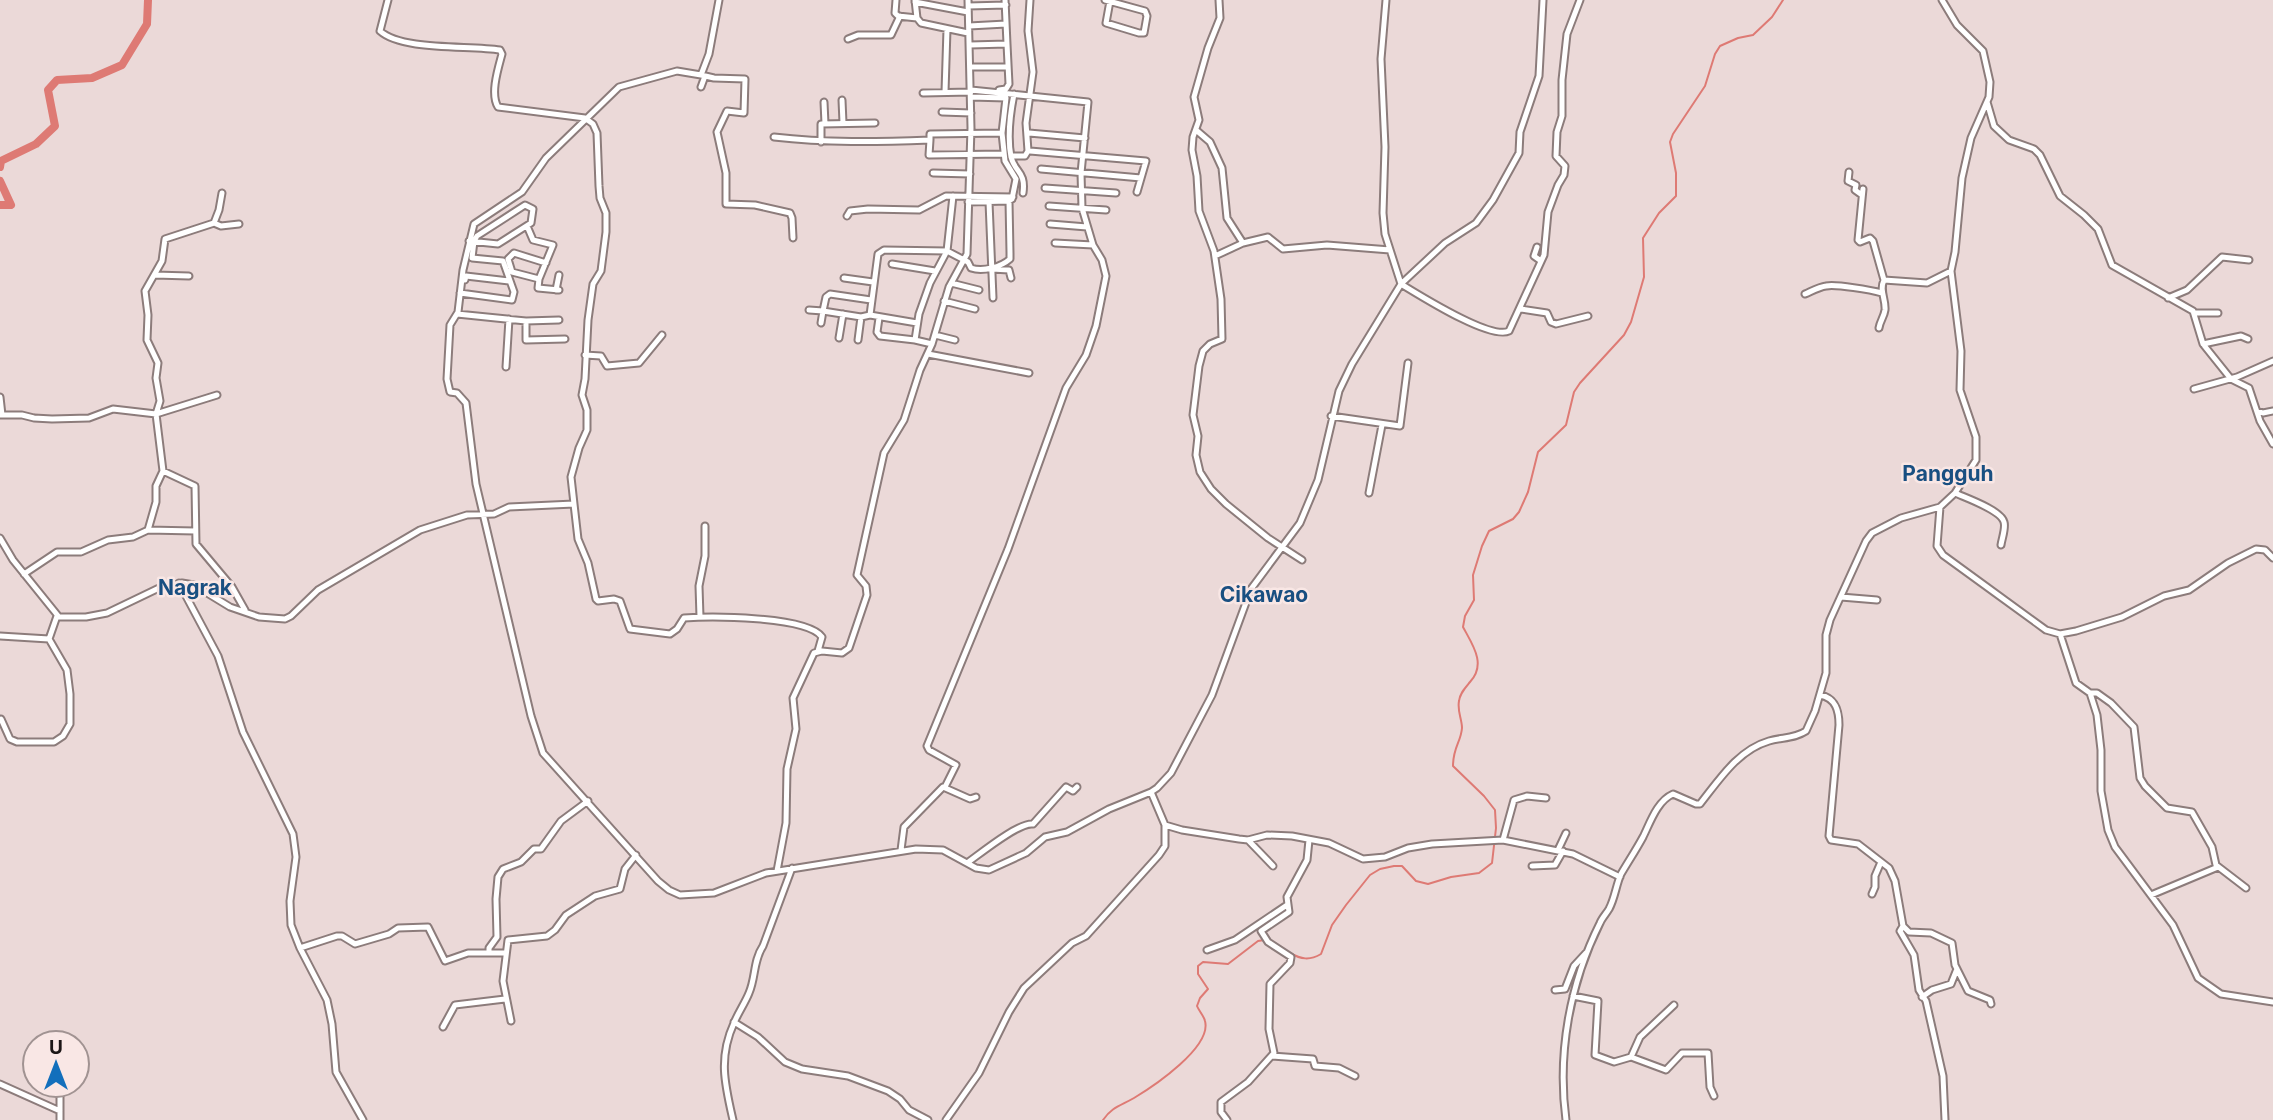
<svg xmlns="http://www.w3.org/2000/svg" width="2273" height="1120" viewBox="0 0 2273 1120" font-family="Inter,sans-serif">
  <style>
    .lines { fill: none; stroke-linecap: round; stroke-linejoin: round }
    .stream { stroke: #de7a74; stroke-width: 2 }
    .river { stroke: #de7a74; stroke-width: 8 }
    .minor-casing { stroke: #8c7c7b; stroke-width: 9 }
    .minor { stroke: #fff; stroke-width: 5 }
    .labels { text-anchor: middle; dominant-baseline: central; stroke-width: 5; stroke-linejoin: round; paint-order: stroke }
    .quarter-label { font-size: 21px; font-weight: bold; fill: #194f81; stroke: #f9e7e5 }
  </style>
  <rect width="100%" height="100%" fill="#ebd9d8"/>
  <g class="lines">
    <path class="stream" d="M1290 953C1301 959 1309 961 1321 954L1332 925 1346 905 1370 875 1380 869 1394 866H1402L1416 881 1428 884 1451 877 1479 873 1492 863 1496 828 1495 810 1484 796 1453 766C1453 747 1461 742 1462 728 1462 719 1457 711 1459 701 1460 693 1465 688 1470 682 1487 664 1472 644 1463 627L1465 616 1474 600 1473 575 1482 546 1489 531 1513 519 1519 512 1528 492 1538 452 1566 425 1574 392 1580 383 1624 335 1631 322 1644 277 1643 238 1659 213 1676 196V173L1670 142 1673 134 1705 86 1715 54 1720 46 1738 38 1753 35 1772 17 1783 0
      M1103 1120C1112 1107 1120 1106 1134 1098 1154 1086 1212 1047 1205 1021 1204 1016 1199 1011 1197 1006L1200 998 1208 989 1198 974V966L1203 962 1228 964 1258 941 1264 940"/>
    <path class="river" d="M0 167 1 161 36 144 55 126 48 90 57 80 92 78 122 65 147 24 148 0
      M0 181 11 205H0"/>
    <defs>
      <path id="minor" d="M719 0 709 54 701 75 677 71 619 87 546 158 522 192 474 224 463 270 458 312 450 325 447 379 450 392 457 393 466 403 476 484 531 716 543 753 658 881 669 890 680 895 714 893 766 873 916 849 943 850 976 868 989 870 1026 853 1045 837 1067 832 1109 809 1151 792 1157 788 1171 773 1212 695 1251 589 1300 523 1318 480 1339 391 1352 364 1401 284 1385 234 1383 213 1385 147 1381 59 1386 0
        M896 0 895 13 898 16 917 18
        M915 0 917 18 921 23 968 33
        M1005 0 1007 44
        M1105 0 1145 11 1147 16 1144 33H1139L1106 23 1110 1
        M1219 0 1220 18 1208 48 1194 97 1199 120 1193 137 1192 150 1197 176 1199 211 1214 251 1221 299 1222 339 1210 344 1203 351 1199 366 1193 415 1198 436 1196 455 1200 472 1211 489 1226 504 1268 538 1302 560
        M1543 0 1539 76 1520 132 1519 153 1493 200 1476 223 1445 243 1401 284C1421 296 1490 340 1509 331L1544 255 1548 212 1558 185 1564 175 1565 166 1556 156 1557 132 1562 116V80L1567 34 1580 0
        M915 2 968 12
        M968 6 1006 5
        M969 26 1006 24
        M848 39 858 35H891L900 16
        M970 45 1007 44 1009 84 1006 89 999 90
        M970 67H1008
        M701 75 714 78 745 79 744 113 727 111 717 132 726 173V204L755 205 790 213 792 218 793 238
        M701 87 705 76
        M945 92 947 29
        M923 93 971 92
        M1014 94C1010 114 1007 136 1011 157 1015 173 1026 171 1023 193
        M842 100 843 123
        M824 102 825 124
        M1987 102 1994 126 2009 140 2034 149 2040 155 2060 196 2084 215 2098 229 2112 265 2193 311 2203 344 2231 379 2249 388 2260 421 2273 444
        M942 112 971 113
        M1196 130 1210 142 1222 168 1227 218 1243 243
        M1029 133 1085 138
        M774 137C826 143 877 142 930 140V134L1002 133
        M930 140 929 155 1004 154
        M821 142V124L875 123
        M1030 151 1146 161 1137 192
        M1011 156H1025L1028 151 1026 123 1033 72 1028 31 1030 0
        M1041 169 1141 178
        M1849 172 1848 181 1856 185 1855 190 1862 195
        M933 173 970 174
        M1045 188 1116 193
        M1863 189 1858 240 1860 242 1870 238 1873 241 1884 280 1927 283 1951 271
        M968 202 1009 201 1012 199 1016 179 1005 161 1002 133 1006 98 971 97
        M989 202 993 298
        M1049 206 1106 210
        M847 216 850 211 868 209 919 210 946 196 1013 197
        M214 223 221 226 239 224
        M1050 224 1087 227
        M527 226 533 240 553 245 539 279 538 288 559 290
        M1055 243 1093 245
        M1537 247 1534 256 1541 261
        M1215 256 1243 243 1268 237 1283 249 1327 245 1390 250
        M892 264 935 271
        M992 269 1009 270 1011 278
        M155 275 189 276
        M844 278 873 282
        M539 279 512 272 508 259 514 253 546 263
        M465 280 466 276 509 281
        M951 283 979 290
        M556 290 559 275
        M460 293 512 300 514 292 503 261 472 258 474 241 477 236 525 205 533 209 531 223 498 244 469 241
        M1805 294C1812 291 1819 287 1826 286 1836 284 1871 290 1882 293
        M2168 298 2187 290 2222 257 2249 260
        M944 301 975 309
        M1521 309 1547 313 1551 322 1556 324 1588 316
        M809 310 823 311 826 297 830 294 871 300
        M2194 313H2218
        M457 314 526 321 559 320
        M879 318 877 332 880 336 915 340
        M526 321V340L565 339
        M821 323 823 311 861 317 870 315
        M917 323 870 315 878 254 884 250 947 251 968 262 971 268C983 272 1001 267 1010 259V253L1009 201
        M1879 328C1880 321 1884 317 1885 310 1886 299 1879 291 1884 280
        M935 335 955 340
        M839 338 843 314
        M858 340 861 317
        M932 344 915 340 919 314 930 283 947 251 953 196
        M2203 344 2241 336 2248 339
        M928 354 1029 373
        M585 355 601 356 607 366 639 363 662 335
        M506 367 509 319
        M2194 389 2237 377 2273 361
        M0 397 2 415
        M2257 411 2263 413 2273 411
        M0 415H22L34 418 52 419 89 418 113 409 156 414 217 395
        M1331 416 1400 426 1408 363
        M163 471 195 486 196 544 232 587 245 610
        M1369 493 1382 425
        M1955 493C1966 498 2001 510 2004 522 2006 528 2002 538 2001 545
        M574 504 578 539 588 563 596 599 598 601 614 599 620 601 630 629 670 634 677 629 684 618C710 616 807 616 822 637L818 651
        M1940 507 1937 546 1943 555 2046 630 2060 634 2076 631 2122 617 2164 596 2189 590 2228 563 2256 549 2265 550 2273 558
        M148 530 195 531
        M0 538 13 560 59 617H86L107 613 159 588 182 583 194 585 230 607 259 617 285 619 291 616 318 590 420 530 467 515 494 514 509 507 574 504 571 477 579 448 587 430V410L582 395 585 379 588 320 593 284 601 271 606 232V213L600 198 599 186 597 133 593 124 585 118 498 107C490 94 498 69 502 54L500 50C470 45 402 51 380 31L388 0
        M24 574 57 552H81L108 540 133 537 148 530 156 502V486L163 471 156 414 160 401 156 378 158 363 147 340 148 315 145 291 162 261 165 239 214 223 219 210 222 193
        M179 583 218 656 243 732 293 834 296 857 290 901 291 925 300 948 327 1000 332 1024 336 1072 363 1120
        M1841 597 1877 600
        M700 617 699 586 705 556V526
        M2060 634 2076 683 2090 693 2097 715 2101 750V791L2108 830 2115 847 2173 925 2198 978 2221 994 2273 1002
        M0 636 49 639
        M2090 693H2097L2111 703 2134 727 2140 778 2145 786 2167 808 2192 812 2212 847 2216 865 2246 888
        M1820 695C1836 698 1839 711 1839 725L1829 836 1831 840 1858 844 1889 868 1895 881 1903 926 1909 932 1931 933 1952 943 1955 965 1968 991 1990 1000 1991 1004
        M1 719 10 739 17 742H54L63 736 70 724V694L67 670 49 639 57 616
        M945 787 956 765 929 750 927 746 1008 549 1066 388 1086 355 1096 326 1106 276 1102 260 1093 245 1082 208 1081 173 1088 102 971 90
        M1151 792 1165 825 1182 830 1239 839 1248 840 1267 835 1292 836 1329 843 1363 859 1385 857 1408 848 1432 844 1503 840 1573 854 1620 877
        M1248 840 1273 866
        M1503 840 1514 800 1527 796 1546 798
        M901 850 904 827 943 787 970 799 976 797
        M1558 850 1566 833
        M967 863C981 853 1019 822 1033 824L1066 787 1073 791 1077 787
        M1532 866 1555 865 1563 851
        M777 871 786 823 787 769 796 729 793 698 814 653 822 651 842 653 849 648 867 595 866 586 857 575 884 453 904 420 920 370 932 344 949 287 967 254 971 128 968 0
        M1872 894 1875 887V876L1881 862
        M2151 895 2218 867
        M1903 926 1900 931 1914 955 1919 990 1926 1001 1943 1076 1945 1120
        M300 948 337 936H342L355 944 389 934 398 928 428 927 445 961 468 953H505
        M1207 950 1235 940 1287 905
        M489 953V948L497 937 496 899 498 877 503 869 521 862 534 849H541L561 821 588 801
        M1555 990 1565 989 1574 966 1586 953
        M1573 996 1598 1001 1595 1055 1614 1062 1631 1057 1666 1070 1682 1053H1708L1710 1087 1714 1096
        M1922 997 1932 990 1951 984 1957 969
        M511 1021 503 981 508 940 547 936 555 930 566 915 595 896 620 889 625 869 636 855
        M734 1022 758 1037 785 1062 802 1069 848 1076 888 1091 900 1099 909 1110 928 1120
        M443 1027 455 1005 505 999
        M1272 1056 1313 1059 1315 1066 1339 1068 1355 1076
        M1631 1057 1640 1037 1674 1005
        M0 1084 60 1111
        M60 1120V1085
        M733 1120C725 1085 718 1058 734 1023 738 1013 745 1003 749 993 756 977 753 961 763 946L792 868
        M946 1120 979 1073 1009 1012 1024 988 1072 943 1086 936 1159 855 1165 846V825
        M1227 1120 1221 1112V1102L1248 1082 1274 1053 1269 1029 1270 984 1290 963 1291 957 1268 942 1261 931 1289 912 1287 897 1307 860 1309 840
        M1566 1120C1557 1053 1570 983 1600 923 1602 918 1606 914 1609 909 1615 898 1616 885 1621 874 1628 862 1636 850 1643 837 1650 823 1657 801 1673 794L1696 804H1700C1719 780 1738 750 1769 741 1782 737 1794 739 1806 731L1815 711 1826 673V635L1830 620 1866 541 1872 533 1901 518 1940 507 1955 493 1976 460V437L1960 390 1961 351 1951 271 1955 252 1962 178 1971 138 1989 97 1990 82 1983 51 1957 25 1942 0"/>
    </defs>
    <use href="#minor" class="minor-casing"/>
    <use href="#minor" class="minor"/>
  </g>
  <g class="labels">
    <g class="quarter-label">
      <text x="1948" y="473">Pangguh</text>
      <text x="195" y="587">Nagrak</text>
      <text x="1264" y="594">Cikawao</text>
    </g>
  </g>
  <g transform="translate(56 1064)"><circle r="33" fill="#f9e7e5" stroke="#a19392" stroke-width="2"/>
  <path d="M0-5L12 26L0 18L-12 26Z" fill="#126fbc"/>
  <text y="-10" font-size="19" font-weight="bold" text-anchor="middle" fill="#1c1616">U</text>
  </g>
</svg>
